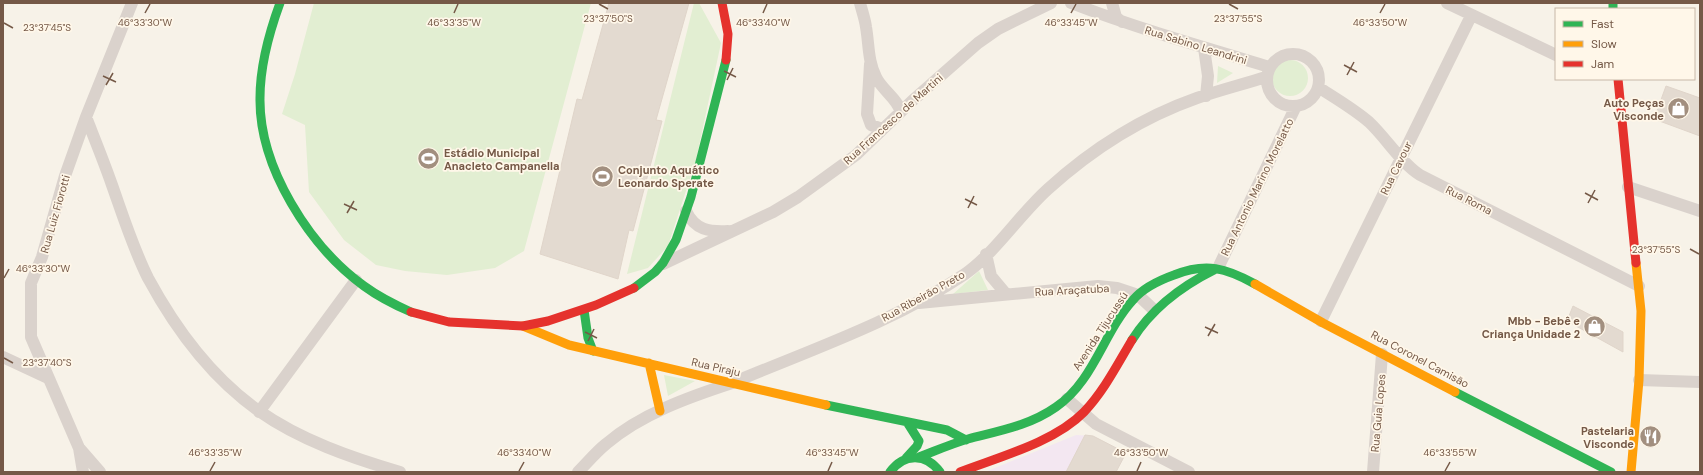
<svg xmlns="http://www.w3.org/2000/svg" width="1703" height="475" viewBox="0 0 1703 475" font-family="'DM Sans',sans-serif">
  <style>
    .education { fill: #f3e7f1 }
    .green { fill: #e2eed2 }
    .building { fill: #e3dad0; stroke: #e0d5ca }
    .lines { fill: none; stroke-linecap: round; stroke-linejoin: round }
    .street { stroke: #dad2cc; stroke-width: 12 }
    .fast { stroke: #30b455; stroke-width: 9 }
    .slow { stroke: #ff9f0a; stroke-width: 9 }
    .jam { stroke: #e5322d; stroke-width: 9 }
    .ticks { fill: none; stroke: #755947; stroke-width: 1.5 }
    .labels { text-anchor: middle; dominant-baseline: central; stroke-width: 3.5; stroke-linejoin: round; paint-order: stroke }
    .street-label { font-size: 11px; fill: #755947; stroke: #fff7e9 }
    .poi-label { font-size: 11px; font-weight: bold; fill: #755947; stroke: #fff7e9; text-anchor: end }
    .ticks-label { font-size: 10px; text-anchor: middle; fill: #755947; stroke: #fff7e9; stroke-width: 3.5; stroke-linejoin: round; paint-order: stroke }
  </style>
  <rect width="100%" height="100%" fill="#f7f2e8"/>
  <path class="education" d="M1076 435 1093 436 1126 453 1116 472H985Z"/>
  <path class="green" d="M314 3H591L524 251 495 268 447 275 405 271 376 265 344 240 309 192 305 125 282 114 295 74Z
    M694 3H699L721 43 696 160 668 246 648 268 627 274Z
    M1272 78a18 18 0 1 1 36 0a18 18 0 1 1-36 0Z
    M1218 66 1233 73 1217 83Z
    M979 271 988 290 953 294Z
    M664 375 695 381 668 396Z"/>
  <path class="building" d="M609 3H689L656 120 662 121 633 231 629 230 618 279 540 254 577 99 582 100Z
    M1666 86 1700 98V136L1654 119Z
    M1573 306 1623 332V352L1567 321Z
    M1085 435 1093 436 1126 453 1116 472H1066Z"/>
  <g class="lines">
    <path class="street" d="M860 3C862 11 865 19 866 27 869 44 868 62 876 77 881 89 900 101 900 112
      M1071 3C1136 28 1203 47 1270 67
      M1112 3 1116 17 1122 22
      M1447 3 1556 55
      M1204 48 1208 76 1206 96
      M1267 80a26 26 0 1 1 52 0a26 26 0 1 1-52 0Z
      M870 64 867 114 871 125 882 129
      M1318 87C1335 98 1354 109 1369 122 1387 139 1401 163 1420 175L1639 286
      M86 117C95 140 104 162 112 185 123 216 133 248 148 278 175 328 212 378 259 411 300 440 352 458 400 472
      M1628 187 1700 211
      M686 211C695 230 709 232 728 231
      M986 254 991 276 1006 294
      M663 264 773 212 798 197 856 155 912 101 978 43 998 29 1051 3
      M1218 268 1296 106
      M919 303 1098 286 1117 288 1138 295 1154 310
      M1321 321 1471 16
      M3 357 48 378
      M1639 380 1700 382
      M1067 399 1096 424 1189 472
      M259 412 356 280
      M80 449 100 472
      M83 472 79 448 31 337V283L42 257 65 176 86 117 132 3
      M578 472C587 463 596 452 606 444 641 414 689 397 732 383 810 350 894 322 965 274 995 253 1020 214 1048 189 1091 150 1143 117 1197 98 1220 90 1244 84 1266 77
      M1373 472 1382 354"/>
    <path class="fast" d="M280 3C269 33 260 65 260 98 259 167 309 246 364 286 379 297 395 305 411 312
      M1613 3V9
      M634 288 655 272 663 263 676 240 691 197 726 60
      M584 310 588 338 593 351
      M1132 340C1152 308 1180 287 1214 270
      M1455 392 1611 472
      M826 405 947 430 966 440
      M919 457C935 451 951 444 968 439 998 431 1029 426 1056 407 1094 381 1103 333 1133 300 1143 288 1160 280 1174 275 1206 262 1226 268 1255 284
      M906 458 917 446 919 441 907 422
      M890 472C904 453 926 453 940 472"/>
    <path class="slow" d="M1255 284 1323 323 1455 392
      M523 326 569 345 826 405
      M649 363 660 411
      M1631 472 1639 380 1641 311 1636 263"/>
    <path class="jam" d="M722 3 728 34 726 60
      M1618 79 1636 263
      M411 312 449 322 523 326 548 321 596 305 634 288
      M960 472C999 457 1055 442 1084 412 1104 391 1117 365 1132 340"/>
  </g>
  <path class="ticks" d="M599 4 608 9M1229 4 1238 9M145 13 150 4M454 13 458 4M763 13 767 4M1071 13 1076 4M1380 13 1385 4M4 23 13 28M1344 65 1357 72M724 71 736 77M1347 75 1354 62M103 76 116 82M727 80 733 68M106 85 113 73M1585 193 1598 200M965 199 977 205M1588 203 1595 190M344 204 357 210M968 208 974 196M347 213 354 201M1690 249 1699 254M4 278 9 269M1205 327 1218 333M585 332 597 338M1208 336 1215 324M588 341 594 329M4 358 13 363M210 471 215 462M519 471 524 462M828 471 832 462M1137 471 1141 462M1445 471 1450 462"/>
  <defs>
    <symbol id="shop-disc" viewBox="-11 -11 22 22"><circle r="9.5" fill="#a28f7f" stroke="#fff7e9"/><path d="M-5-2.5h2.3a2.7 3.5 0 0 1 5.4 0H5L5.5 6h-11ZM-1.5-2.5h3a1.5 2.3 0 0 0-3 0Z" fill="#fff"/></symbol>
    <symbol id="stadium-disc" viewBox="-11 -11 22 22"><circle r="9.5" fill="#a28f7f" stroke="#fff7e9"/><path d="M0-5a6.5 5 0 1 0 0 10a6.5 5 0 1 0 0-10ZM-3.5-1.8h7v3.6h-7Z" fill="#fff"/></symbol>
    <symbol id="restaurant-disc" viewBox="-11 -11 22 22"><circle r="9.5" fill="#a28f7f" stroke="#fff7e9"/><path d="M-5-6h1v4h1v-4h1v4h1v-4h1v5L-1.5 .5V6h-2V.5L-5-1ZM5-6V6H3V1.5H1.5Q1.5-4 5-6Z" fill="#fff"/></symbol>
  </defs>
  <g fill-rule="evenodd">
    <use href="#shop-disc" x="1666" y="96" width="25" height="25"/>
    <use href="#stadium-disc" x="416" y="146" width="25" height="25"/>
    <use href="#stadium-disc" x="590" y="164" width="25" height="25"/>
    <use href="#shop-disc" x="1582" y="314" width="25" height="25"/>
    <use href="#restaurant-disc" x="1638" y="424" width="25" height="25"/>
  </g>
  <g class="labels">
    <g class="street-label">
      <text transform="translate(1196 45) rotate(17)">Rua Sabino Leandrini</text>
      <text transform="translate(893 119) rotate(-42)">Rua Francesco de Martini</text>
      <text transform="translate(1396 168) rotate(-64)">Rua Cavour</text>
      <text transform="translate(1257 187) rotate(-64)">Rua Antonio Marino Morelatto</text>
      <text transform="translate(1469 200) rotate(27)">Rua Roma</text>
      <text transform="translate(55 214) rotate(-74)">Rua Luiz Fiorotti</text>
      <text transform="translate(1072 290) rotate(-3)">Rua Araçatuba</text>
      <text transform="translate(923 296) rotate(-29)">Rua Ribeirão Preto</text>
      <text transform="translate(1100 331) rotate(-57)">Avenida Tijucussú</text>
      <text transform="translate(1420 359) rotate(28)">Rua Coronel Camisão</text>
      <text transform="translate(716 367) rotate(13)">Rua Piraju</text>
      <text transform="translate(1378 413) rotate(-85)">Rua Guia Lopes</text>
    </g>
    <g class="poi-label">
      <text x="1664" y="103">Auto Peças<tspan x="1664" dy="13">Visconde</tspan></text>
      <text x="444" y="153" text-anchor="start">Estádio Municipal<tspan x="444" dy="13">Anacleto Campanella</tspan></text>
      <text x="618" y="170" text-anchor="start">Conjunto Aquático<tspan x="618" dy="13">Leonardo Sperate</tspan></text>
      <text x="1580" y="321">Mbb - Bebê e<tspan x="1580" dy="13">Criança Unidade 2</tspan></text>
      <text x="1634" y="431">Pastelaria<tspan x="1634" dy="13">Visconde</tspan></text>
    </g>
  </g>
  <g class="ticks-label">
    <text x="608" y="22">23°37'50"S</text>
    <text x="1238" y="22">23°37'55"S</text>
    <text x="145" y="26">46°33'30"W</text>
    <text x="454" y="26">46°33'35"W</text>
    <text x="763" y="26">46°33'40"W</text>
    <text x="1071" y="26">46°33'45"W</text>
    <text x="1380" y="26">46°33'50"W</text>
    <text x="47" y="31">23°37'45"S</text>
    <text x="1656" y="253">23°37'55"S</text>
    <text x="43" y="272">46°33'30"W</text>
    <text x="47" y="366">23°37'40"S</text>
    <text x="215" y="456">46°33'35"W</text>
    <text x="524" y="456">46°33'40"W</text>
    <text x="832" y="456">46°33'45"W</text>
    <text x="1141" y="456">46°33'50"W</text>
    <text x="1450" y="456">46°33'55"W</text>
  </g>
  <rect width="1703" height="475" fill="none" stroke="#755947" stroke-width="8"/>
  <rect x="1555" y="8" width="140" height="72" fill="#fff7e9" stroke="#c8b8a8"/>
  <rect x="1563" y="21" width="20" height="6" fill="#30b455" stroke="#c8b8a8"/>
  <text x="1591" y="28" font-size="12" fill="#755947">Fast</text>
  <rect x="1563" y="41" width="20" height="6" fill="#ff9f0a" stroke="#c8b8a8"/>
  <text x="1591" y="48" font-size="12" fill="#755947">Slow</text>
  <rect x="1563" y="61" width="20" height="6" fill="#e5322d" stroke="#c8b8a8"/>
  <text x="1591" y="68" font-size="12" fill="#755947">Jam</text>
</svg>
